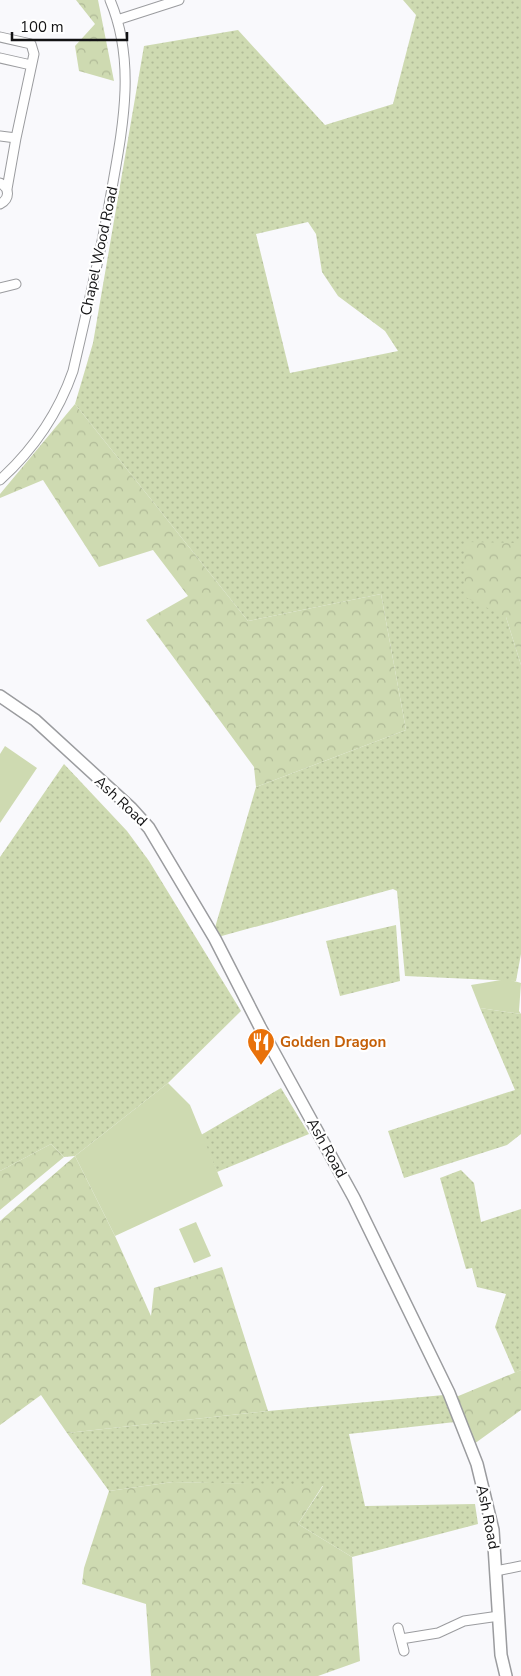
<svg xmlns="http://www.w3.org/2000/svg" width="521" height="1676" viewBox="0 0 521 1676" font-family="'Nunito Sans',sans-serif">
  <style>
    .grass { fill: url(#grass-dots); fill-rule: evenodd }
    .forest { fill: url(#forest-crowns) }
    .green { fill: #cedab1 }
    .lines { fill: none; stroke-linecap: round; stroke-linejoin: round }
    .minor-casing { stroke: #9b9c9f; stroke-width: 11 }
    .tertiary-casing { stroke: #9b9c9f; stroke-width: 14 }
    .minor { stroke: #fff; stroke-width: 9 }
    .tertiary { stroke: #fff; stroke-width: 11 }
    .labels { text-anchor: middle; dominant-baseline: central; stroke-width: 4.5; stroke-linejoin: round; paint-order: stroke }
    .street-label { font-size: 15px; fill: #131314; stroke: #fff }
    .food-label { font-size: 15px; font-weight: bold; fill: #c56008; stroke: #fff; text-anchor: start }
  </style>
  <defs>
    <pattern id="grass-dots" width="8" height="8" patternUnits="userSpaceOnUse" patternTransform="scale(1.25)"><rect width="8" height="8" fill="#cedab1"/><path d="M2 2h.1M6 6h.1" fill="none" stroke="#b0ba97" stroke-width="1.8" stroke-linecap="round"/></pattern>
    <pattern id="forest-crowns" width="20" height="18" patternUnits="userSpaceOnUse" patternTransform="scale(1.25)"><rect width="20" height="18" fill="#cedab1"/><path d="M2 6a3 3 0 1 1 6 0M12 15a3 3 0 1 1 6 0" fill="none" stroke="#b0ba97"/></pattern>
  </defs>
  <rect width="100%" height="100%" fill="#f9f9fc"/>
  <path class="grass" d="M403 0H521V609L506 617 521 665V954L516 981 405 976 397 891 393 889 218 937 214 931 256 787 406 730 381 594 248 621 75 404 93 343 144 46 238 30 325 125 393 104 416 15ZM308 222 316 234 322 272 338 296 385 331 398 351 290 373 256 234Z
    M64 764 127 831 149 861 241 1011 168 1083 75 1156 64 1157 51 1144 0 1171V857Z
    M396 925 400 981 340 996 326 941Z
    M480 1008 521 1014V1134L507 1145 404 1178 388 1131 515 1090Z
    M281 1088 309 1134 217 1172 201 1135Z
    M461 1170 474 1183 481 1222 521 1209V1370L515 1373 495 1327 506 1294 477 1287 472 1268 466 1269 440 1178Z
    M444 1395 455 1422 349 1434 365 1506 475 1504 478 1524 352 1557 298 1524 323 1486 173 1482 109 1491 67 1433 268 1411Z"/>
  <path class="forest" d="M76 0H98L114 81 79 71 75 46 95 24Z
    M75 404 248 621 381 594 406 730 256 787 254 767 146 620 188 596 153 550 99 567 43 480 0 498V494Z
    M464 542 521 543V665L506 617 465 597Z
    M51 1144 64 1157 0 1210V1171Z
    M75 1156 115 1236 151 1316 154 1288 222 1267 268 1411 67 1433 41 1395 0 1425V1221Z
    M521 1370V1410L474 1444 456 1397Z
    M173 1482 323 1485 298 1524 352 1557 360 1661 318 1676H151L146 1604 82 1584 84 1568 109 1491Z"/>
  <path class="green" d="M5 746 37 768 0 823V754Z
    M507 979 521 983 519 1011 521 1014 480 1008 471 985Z
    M168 1083 190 1105 223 1186 115 1236 75 1156Z
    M196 1222 211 1256 194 1263 179 1229Z"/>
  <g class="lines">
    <defs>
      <path id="minor" d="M117 20 179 0
        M0 37 31 44 34 54 16 138 0 136
        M0 58 31 65
        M0 183C10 188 10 199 0 204
        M7 189 16 138
        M0 288 16 284
        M0 480C34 449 58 414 73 371 87 310 102 249 112 188 123 126 136 61 110 0
        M496 1571 521 1566
        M398 1628 404 1651
        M401 1639 438 1633 464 1621 499 1616"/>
      <path id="tertiary" d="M0 696 35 720 131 808 149 828 215 939 260 1027 354 1198 449 1393 477 1464 493 1530 501 1655 506 1676"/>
    </defs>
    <use href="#minor" class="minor-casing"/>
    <use href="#tertiary" class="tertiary-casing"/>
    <use href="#minor" class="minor"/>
    <use href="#tertiary" class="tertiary"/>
  </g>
  <defs>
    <symbol id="restaurant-pin" viewBox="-11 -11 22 30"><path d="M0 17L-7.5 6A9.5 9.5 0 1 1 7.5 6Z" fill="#e8710a" stroke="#fff"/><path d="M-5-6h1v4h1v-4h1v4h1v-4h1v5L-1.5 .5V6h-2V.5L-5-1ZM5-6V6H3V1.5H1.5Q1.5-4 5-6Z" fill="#fff"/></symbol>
  </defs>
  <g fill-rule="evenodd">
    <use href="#restaurant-pin" x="245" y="1026" width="32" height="43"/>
  </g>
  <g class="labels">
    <g class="street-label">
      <text transform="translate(99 251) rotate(-78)">Chapel Wood Road</text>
      <text transform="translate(121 801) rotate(43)">Ash Road</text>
      <text transform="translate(327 1148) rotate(61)">Ash Road</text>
      <text transform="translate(488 1517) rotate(79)">Ash Road</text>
    </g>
    <g class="food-label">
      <text x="280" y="1042">Golden Dragon</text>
    </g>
  </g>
  <path d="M12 32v8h115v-8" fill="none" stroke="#131314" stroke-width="2.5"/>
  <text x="20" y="32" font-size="15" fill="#131314" stroke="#ffffff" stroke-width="4" paint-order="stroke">100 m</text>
</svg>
